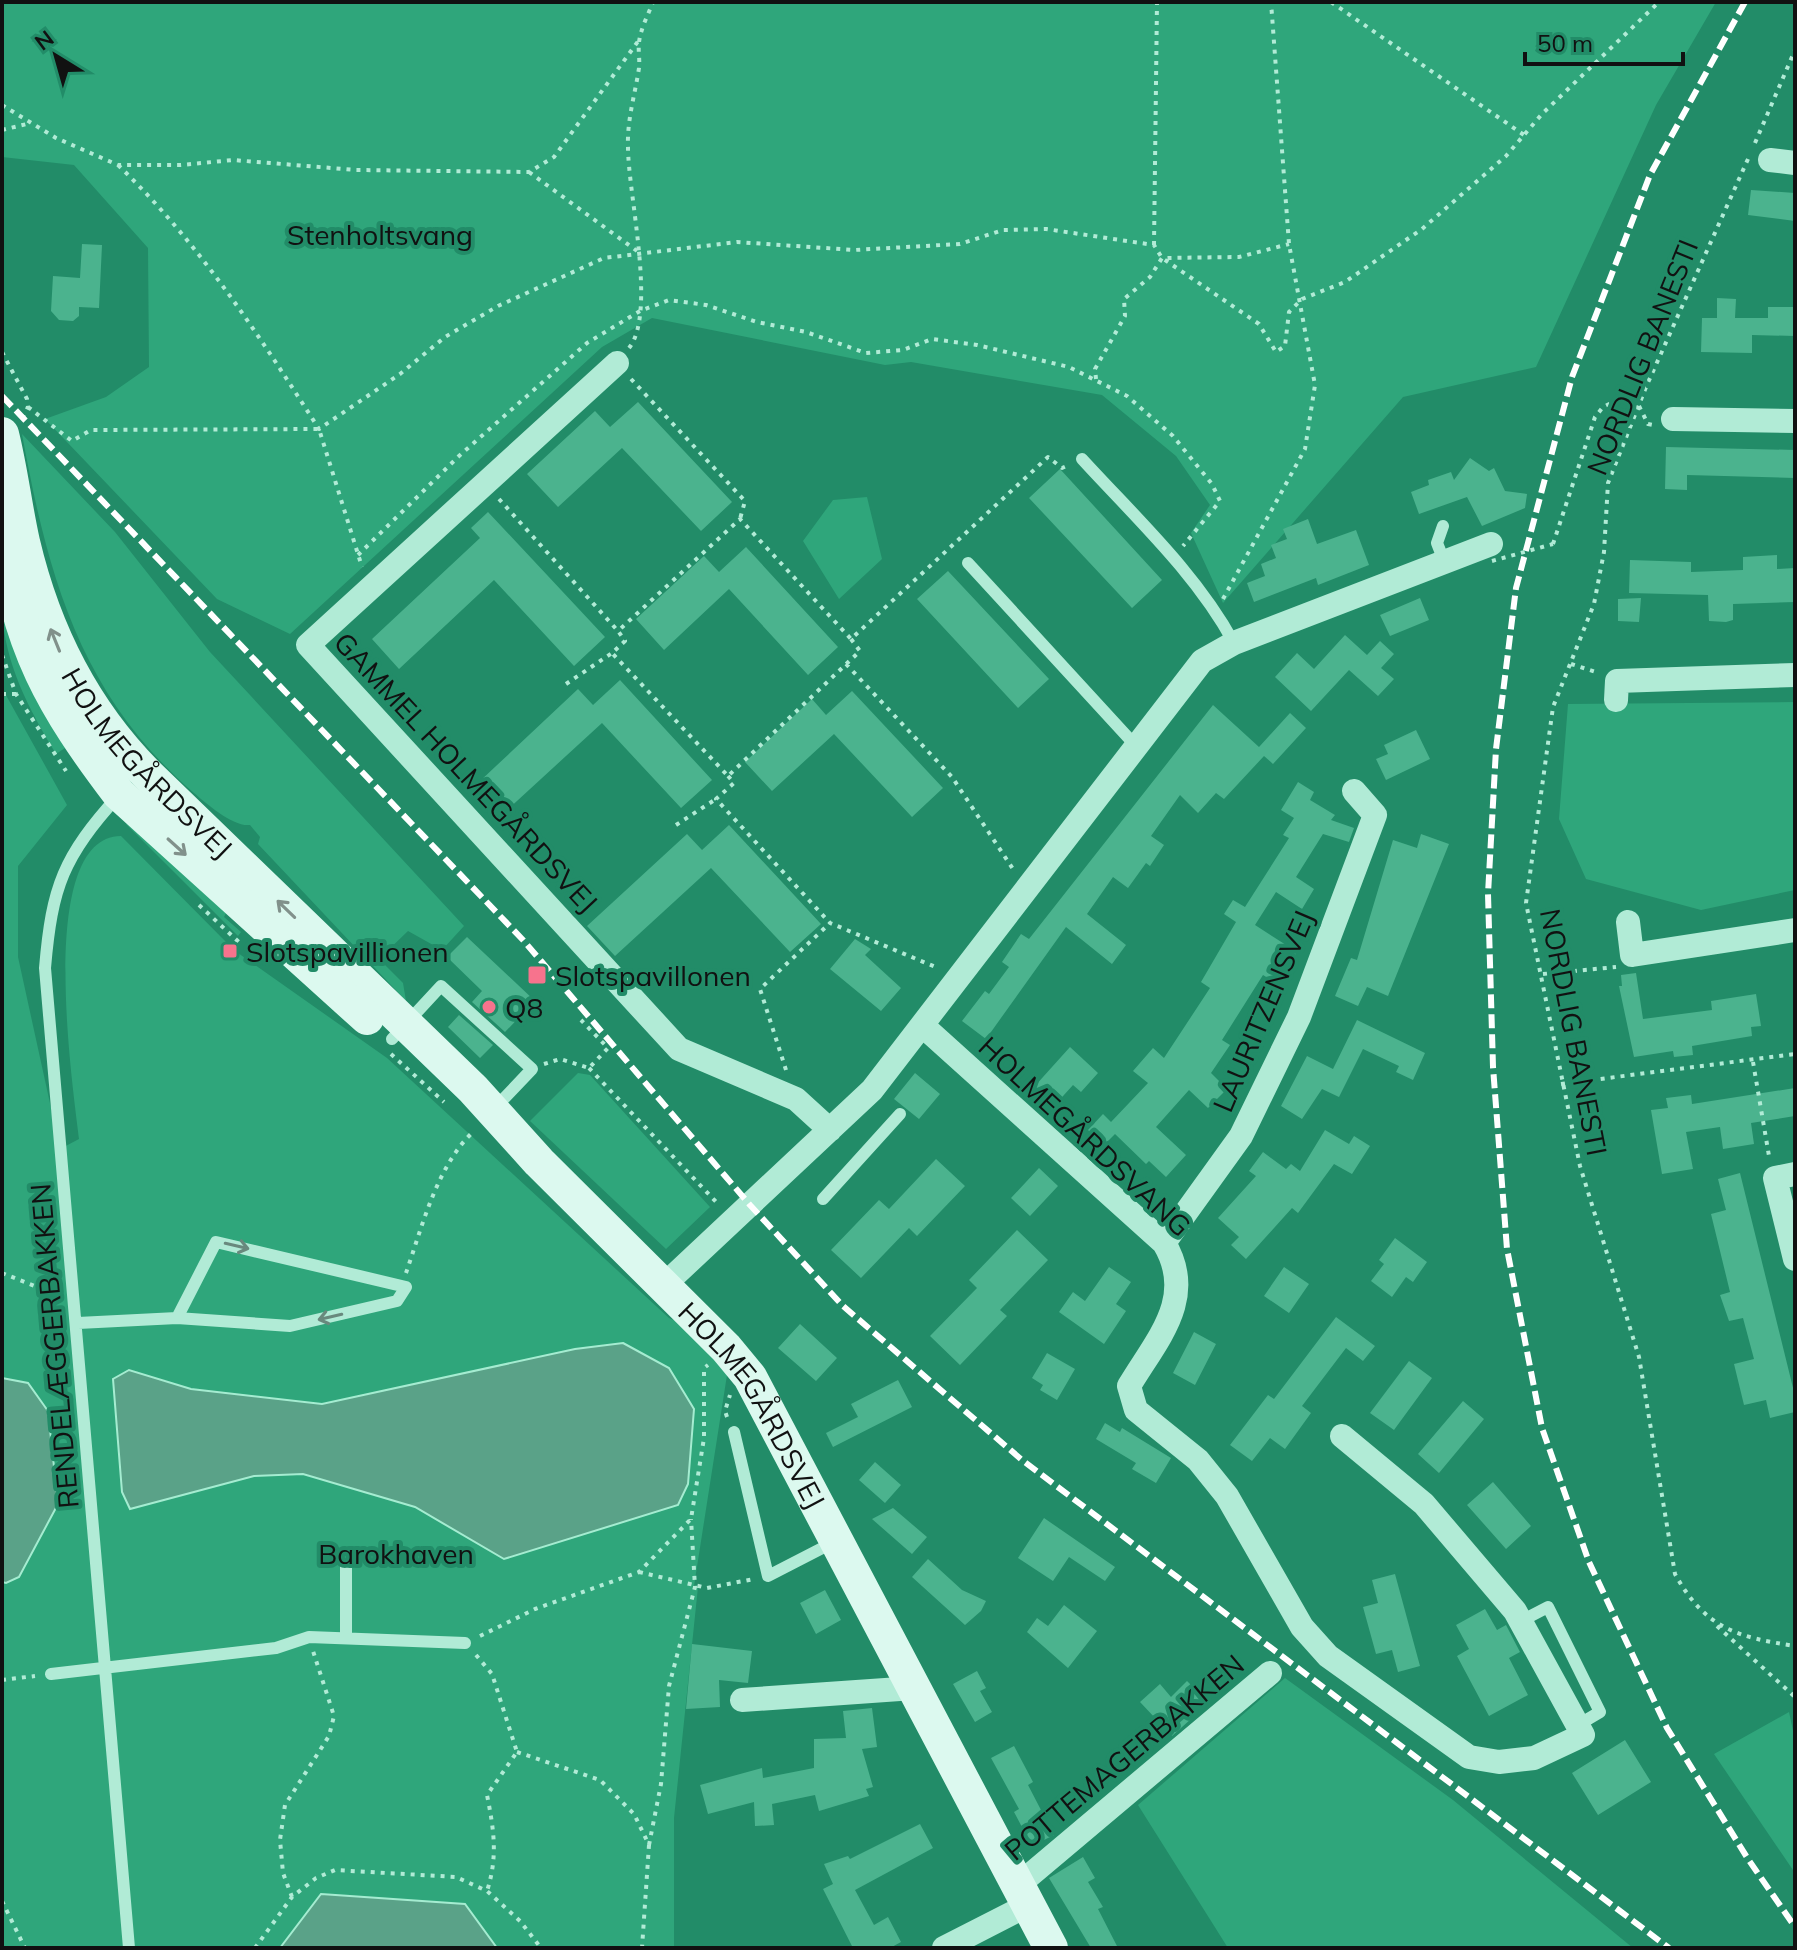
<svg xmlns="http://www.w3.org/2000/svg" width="1797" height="1950" viewBox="0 0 1797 1950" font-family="Mulish,sans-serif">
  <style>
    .green { fill: #2fa67b }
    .water { fill: #5aa288; stroke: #a5ecd1; stroke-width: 2 }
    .building { fill: #4bb38e }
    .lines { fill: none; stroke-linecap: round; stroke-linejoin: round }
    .path { stroke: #b1ebd6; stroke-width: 4; stroke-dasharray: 4 6; stroke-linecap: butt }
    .lane { stroke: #b1ebd6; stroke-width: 12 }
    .street { stroke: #b1ebd6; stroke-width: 24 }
    .secondary { stroke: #dcf9ef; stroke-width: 34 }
    .rail { stroke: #fff; stroke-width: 6; stroke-dasharray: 14 6; stroke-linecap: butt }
    .path-bridge { stroke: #b1ebd6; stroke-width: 4; stroke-dasharray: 4 6; stroke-linecap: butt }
    .oneway { stroke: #81918b }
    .oneway2 { stroke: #69897d }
    .poi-dot { fill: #f7738d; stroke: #228c68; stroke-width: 3 }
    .labels { text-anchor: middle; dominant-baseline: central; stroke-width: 8; stroke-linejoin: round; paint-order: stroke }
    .park-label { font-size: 28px; fill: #111; stroke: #228c68 }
    .street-label { font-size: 28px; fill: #111; stroke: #228c68 }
    .poi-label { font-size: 28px; fill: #111; stroke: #228c68; text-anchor: start }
  </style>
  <rect width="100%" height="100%" fill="#228c68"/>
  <path class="green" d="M2 2H1716L1656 105 1536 367 1403 397 1223 603 1191 533 1210 505 1176 456 1102 395 911 362 885 365 652 318 602 347 290 634 217 599 45 419 106 397 149 367 148 248 74 165 2 157Z
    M22 434 115 532 210 652 464 926 442 950 408 931 379 959 403 983 406 1001 258 844 260 837 250 825C233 827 207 804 194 793 80 695 48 576 22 434Z
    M867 497 882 559 839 599 803 541 833 500Z
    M2 611 71 744 56 754C29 709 5 665 2 611Z
    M2 688 67 805 18 866V957L60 1149 79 1139C73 1086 35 837 121 836L229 945 226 950 233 957 238 953 387 1058 669 1318 688 1326 727 1375 694 1586 698 1587 674 1818V1948H2Z
    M1795 702V890L1701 910 1586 879 1559 819 1568 704Z
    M126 824 133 825 226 913 224 917 241 932 238 936Z
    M578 1073 590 1075 710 1207 666 1249 530 1121Z
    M1285 1678 1453 1800 1633 1948H1228L1138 1805Z
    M1789 1712 1795 1740V1873L1714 1754Z"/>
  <path class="water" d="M623 1343 669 1368 694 1409 688 1484 678 1505 504 1559 415 1507 303 1474 254 1476 130 1509 122 1492 113 1379 129 1370 191 1389 322 1404 575 1349Z
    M2 1378 28 1383 48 1411 58 1504 19 1577 6 1583 2 1582Z
    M321 1894 465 1904 497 1948H280Z"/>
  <path class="building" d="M1751 190 1795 193V221L1748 215Z
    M82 244 102 245 99 308 79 307V316L73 321 59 320 51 311 53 276 80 278Z
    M1717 298 1736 299 1735 318H1768V307H1795V336L1752 335V353L1701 352 1702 318H1717Z
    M638 402 732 502 701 531 622 448 558 507 527 474 595 411 610 427Z
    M1666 447 1795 450V478L1687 475V490L1665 489Z
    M1470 458 1489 471 1494 468 1505 491 1527 494 1525 508 1482 526 1467 497 1419 514 1411 492 1429 485 1428 480 1451 472 1454 480Z
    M1060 469 1162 580 1132 608 1029 498Z
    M488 512 605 637 574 666 494 580 399 669 372 639 480 538 471 528Z
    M1308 519 1317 544 1356 530 1369 565 1318 585 1316 578 1254 602 1247 583 1265 576 1261 564 1276 558 1271 545 1287 539 1283 529Z
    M746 547 838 647 808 675 729 589 664 650 636 619 704 556 719 572Z
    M1777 555V569L1795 568V602L1733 604V620L1726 622 1709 621 1708 595 1629 593 1630 560 1691 562V572L1743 570V557Z
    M948 571 1049 679 1018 708 917 599Z
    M1420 598 1429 620 1390 636 1380 615Z
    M1641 598 1639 622 1618 621V599Z
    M1345 635 1367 655 1380 641 1394 654 1381 668 1394 679 1378 696 1349 670 1311 711 1275 677 1297 653 1314 669Z
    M620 680 712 780 681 808 602 723 506 811 479 782 578 689 593 705Z
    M852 691 943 788 912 817 834 734 772 791 745 762 812 699 826 715Z
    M1213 705 1259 747 1290 713 1306 728 1273 764 1264 756 1224 799 1216 793 1198 813 1180 795 1151 836 1164 845 1150 866 1146 863 1128 888 1113 877 1087 914 1126 945 1112 964 1066 927 986 1039 962 1021 985 991 989 994 1009 967 1002 962 1021 934 1029 939Z
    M1416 730 1430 759 1386 780 1376 759 1388 754 1384 745Z
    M1298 782 1314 792 1310 800 1335 815 1331 820 1354 828 1349 842 1323 834 1296 877 1314 889 1302 909 1276 892 1255 925 1297 952 1276 983 1263 975 1222 1040 1230 1045 1211 1073 1227 1089 1208 1108 1189 1090 1156 1127 1186 1155 1166 1177 1149 1161 1146 1164 1115 1134 1104 1145 1088 1130 1103 1114 1111 1122 1148 1083 1133 1071 1153 1048 1164 1058 1210 988 1201 982 1236 922 1224 914 1233 900 1245 907 1289 838 1283 835 1294 818 1281 810Z
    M729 825 821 924 790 952 711 868 615 956 587 926 687 834 702 850Z
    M1421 834 1449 844 1388 996 1367 987 1358 1006 1335 996 1351 958 1357 960 1393 840 1417 848Z
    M467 937 535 1001 505 1032 472 1002 482 991 447 957Z
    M855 939 871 949 865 955 901 988 881 1011 830 969Z
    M1636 973 1643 1019 1712 1010 1711 1001 1756 994 1761 1026 1751 1027 1752 1036 1692 1046 1693 1055 1674 1057 1673 1051 1634 1057 1619 986H1622L1621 975Z
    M459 1015 493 1045 480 1058 448 1027Z
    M1357 1020 1425 1053 1413 1080 1396 1072 1399 1066 1363 1049 1339 1097 1322 1089 1302 1119 1281 1106 1307 1056 1333 1069Z
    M1070 1047 1098 1073 1081 1092 1073 1085 1054 1106 1034 1087Z
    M915 1073 940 1094 919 1119 894 1099Z
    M1795 1088V1116L1751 1123 1754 1144 1723 1149 1720 1127 1686 1132 1693 1169 1662 1174 1651 1110 1668 1108 1666 1098 1691 1095 1692 1104Z
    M1325 1130 1349 1144 1354 1136 1370 1146 1352 1174 1334 1164 1298 1213 1292 1208 1246 1259 1231 1245 1239 1237 1218 1218 1256 1176 1249 1171 1263 1152 1286 1169 1291 1164 1300 1171Z
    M936 1159 965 1186 917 1236 909 1228 861 1278 831 1250 879 1200 889 1209Z
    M1039 1168 1058 1186 1030 1216 1011 1198Z
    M1740 1173 1795 1396V1412L1770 1418 1766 1400 1744 1405 1734 1364 1754 1359 1743 1318 1729 1321 1720 1295 1730 1292 1711 1214 1726 1210 1718 1179Z
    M1017 1230 1048 1260 1000 1310 1007 1316 960 1365 930 1336 977 1288 969 1280Z
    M1395 1238 1427 1262 1413 1282 1406 1277 1392 1297 1371 1281 1384 1264 1379 1260Z
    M1109 1267 1131 1282 1116 1304 1126 1311 1104 1344 1059 1312 1073 1292 1085 1301Z
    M1284 1267 1309 1284 1289 1313 1264 1296Z
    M1336 1317 1375 1346 1363 1361 1346 1348 1302 1406 1311 1413 1285 1449 1270 1438 1252 1461 1230 1445 1268 1395 1274 1399Z
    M800 1324 837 1358 816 1381 778 1348Z
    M1194 1332 1216 1344 1195 1385 1173 1373Z
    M1047 1353 1075 1369 1057 1400 1040 1390 1043 1385 1032 1378Z
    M1409 1361 1432 1378 1394 1430 1370 1413Z
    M898 1380 912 1407 833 1447 826 1433 858 1417 851 1404Z
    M1463 1401 1484 1419 1439 1473 1418 1454Z
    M1105 1423 1120 1432 1122 1428 1171 1458 1156 1483 1132 1469 1136 1463 1096 1439Z
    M875 1462 901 1485 885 1503 859 1480Z
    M1493 1482 1531 1526 1506 1549 1467 1505Z
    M893 1508 927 1537 912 1554 872 1519Z
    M1044 1518 1115 1567 1105 1581 1069 1557 1053 1581 1018 1558Z
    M928 1559 962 1590 986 1601 981 1611 965 1625 912 1577Z
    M1395 1574 1420 1666 1398 1672 1392 1650 1376 1654 1363 1607 1378 1603 1372 1580Z
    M825 1590 841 1620 816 1634 800 1603Z
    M1064 1605 1097 1631 1068 1668 1027 1632 1037 1618 1048 1626Z
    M1485 1609 1497 1630 1506 1625 1520 1652 1509 1658 1528 1695 1489 1716 1457 1656 1469 1649 1456 1625Z
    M692 1644 752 1651 748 1683 719 1680 720 1707 686 1709Z
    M977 1671 986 1688 980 1691 992 1712 975 1722 953 1684Z
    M1187 1681 1204 1698 1187 1714 1191 1719 1172 1736 1140 1702 1160 1684 1171 1697Z
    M872 1708 877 1747 862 1749 873 1787 866 1789 869 1796 819 1811 815 1795 772 1804 774 1825 755 1826 754 1802 708 1814 700 1785 762 1768 763 1778 814 1768V1739L846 1738 843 1711Z
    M1625 1740 1651 1782 1598 1815 1572 1773Z
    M1014 1746 1033 1782 1028 1785 1054 1835 1032 1846 1014 1812 1019 1809 991 1758Z
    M920 1824 933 1848 855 1890 874 1925 888 1917 901 1942 890 1948H853L823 1889 833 1884 824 1864 848 1856 850 1859Z
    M1083 1857 1095 1878 1088 1882 1103 1907 1098 1909 1118 1948H1091L1049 1878Z"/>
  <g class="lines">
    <path class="path" d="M1331 2 1524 135
      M2 105 56 138 118 165H181L233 160 356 170 529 172 554 157 639 40
      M2 130 31 123
      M1755 143 1795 50
      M1748 159 1646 387 1608 483 1604 552 1594 604 1553 707 1526 903 1580 1166 1639 1357 1675 1574C1705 1628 1736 1637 1795 1646
      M118 165C200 244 258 334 319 429L400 374 445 337 498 306 604 258 737 242 854 250 960 244 1003 230 1046 229 1154 245 1162 258 1259 324 1276 352 1285 346 1289 312 1302 299 1345 282 1422 229 1506 156 1542 114 1659 2
      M529 172 637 251
      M1154 245 1157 2
      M629 348C657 313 628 194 628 147 627 119 635 95 639 68 640 60 638 51 639 43 640 30 648 15 653 2
      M2 352 27 399 28 407 23 417
      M631 379 745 501 740 519
      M1096 379 1095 369 1125 316 1124 299 1150 277 1162 258 1239 257 1289 244
      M1639 406 1648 424 1653 425
      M28 407 72 441 91 430 319 429 362 567
      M499 499 618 631
      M1553 544 1595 417 1603 407 1646 387
      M358 555 459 456 587 343 640 311 669 300 706 305 757 322 806 332 866 353 903 350 932 339 977 345 1069 367 1127 396 1173 436 1212 484 1220 501 1183 546
      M1223 599 1305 449 1315 385 1289 244 1271 2
      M851 639 860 651 728 776 612 653 625 641 618 631 740 519 851 639 1048 457 1062 468 1069 465
      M2 655 16 694 66 771
      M846 664 952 777 1013 869
      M1571 664 1596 672
      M566 684 612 653
      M2 694H16
      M728 776 734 783 716 799 830 923 938 968
      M676 825 716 799
      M199 905 242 945
      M1543 974 1616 967
      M391 1054 444 1102
      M1753 1062 1769 1156
      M544 1064 560 1059 589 1068 608 1048 581 1020
      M589 1068 719 1205
      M786 1070 760 989 830 923
      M1561 1084 1795 1054
      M2 1273 57 1295
      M406 1273C422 1227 437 1165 474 1131
      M727 1417 725 1411 730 1395
      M639 1572 707 1588 754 1579
      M1717 1626 1795 1697
      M480 1636 535 1609 639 1572 691 1519 704 1438V1368L708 1365
      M476 1655 492 1674 517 1752 487 1795C494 1830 498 1857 487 1891
      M2 1680 35 1676
      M517 1752 600 1780 634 1814 649 1845 642 1948
      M649 1845 661 1784 669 1686 695 1587 691 1519
      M292 1897 283 1873 280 1840 285 1805 329 1736 334 1716 313 1651
      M2 1901 25 1948
      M255 1948 292 1897 316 1878 335 1870 456 1877 487 1891 520 1921 541 1948"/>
    <path class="lane" d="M1082 459C1135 517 1196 573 1234 643
      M1443 526 1437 543 1444 561
      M968 563 1135 745
      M119 795C63 857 52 886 45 968 75 1295 99 1622 129 1948
      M392 1039 441 986 532 1069 494 1109
      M823 1199 900 1114
      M78 1323 177 1318 290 1326 397 1301 406 1287 216 1242 177 1318
      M734 1432 768 1576 836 1541
      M1521 1621 1548 1607 1600 1712 1578 1725
      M346 1637V1566
      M51 1674 276 1648 309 1637 465 1643"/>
    <path class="street" d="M1770 160 1795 163
      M617 363 308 645 679 1049 796 1099 830 1130
      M1673 419 1795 421
      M1616 700 1617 681 1795 675
      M1628 922 1632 955 1795 930
      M923 1026 1164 1243C1197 1298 1157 1339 1129 1386L1136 1410 1198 1460 1227 1496 1302 1627 1328 1656 1469 1757 1499 1762 1534 1758 1583 1735 1515 1611 1424 1504 1342 1436
      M1795 1174 1775 1178 1795 1259
      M1164 1243 1241 1136 1299 1017 1375 815 1354 791
      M663 1286 872 1090 1202 661 1234 643 1491 544
      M742 1700 914 1688
      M1017 1886 1270 1673
      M944 1948 1028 1905"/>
    <g class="secondary">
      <path id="s1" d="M2 434C11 470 15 506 23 542 44 631 82 708 146 773L473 1089 539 1162 726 1348 750 1377 1051 1948"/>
      <path d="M3 534C18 646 52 706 119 794L367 1018"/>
    </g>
    <path class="rail" d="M1745 2 1650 175 1572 377 1516 588 1496 749 1488 894 1493 1067 1507 1249 1542 1428 1589 1562 1667 1728 1748 1859 1795 1927
      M2 396 523 940 750 1205 843 1306 1022 1460 1669 1948"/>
    <path class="path-bridge" d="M1492 561 1553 544"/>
  </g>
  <defs><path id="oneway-shaft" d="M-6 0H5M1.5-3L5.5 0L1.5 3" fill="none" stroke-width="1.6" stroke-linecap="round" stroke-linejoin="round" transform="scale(2)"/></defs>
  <g class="oneway">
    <use href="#oneway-shaft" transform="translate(55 640) rotate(-112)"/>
    <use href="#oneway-shaft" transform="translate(177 847) rotate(42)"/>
    <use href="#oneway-shaft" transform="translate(286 909) rotate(-136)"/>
  </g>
  <g class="oneway2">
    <use href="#oneway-shaft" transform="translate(237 1246) rotate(13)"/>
    <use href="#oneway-shaft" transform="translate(330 1317) rotate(167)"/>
  </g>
  <g class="poi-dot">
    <rect x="222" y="943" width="16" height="16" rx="4"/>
    <rect x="527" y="965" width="20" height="20" rx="4"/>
    <circle cx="489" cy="1007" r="8"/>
  </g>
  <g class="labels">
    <g class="park-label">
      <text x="380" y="234">Stenholtsvang</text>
      <text x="396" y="1553">Barokhaven</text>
    </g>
    <g class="street-label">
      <text transform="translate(1642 357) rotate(-68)">NORDLIG BANESTI</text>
      <text stroke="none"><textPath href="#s1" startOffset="368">HOLMEGÅRDSVEJ</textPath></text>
      <text transform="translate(466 772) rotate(47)">GAMMEL HOLMEGÅRDSVEJ</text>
      <text transform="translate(1263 1011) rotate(-67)">LAURITZENSVEJ</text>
      <text transform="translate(1574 1032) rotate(79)">NORDLIG BANESTI</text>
      <text transform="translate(1085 1136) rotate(43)">HOLMEGÅRDSVANG</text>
      <text transform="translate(54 1346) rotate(-95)">RENDELÆGGERBAKKEN</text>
      <text stroke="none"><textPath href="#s1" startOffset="1254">HOLMEGÅRDSVEJ</textPath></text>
      <text transform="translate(1124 1757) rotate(-40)">POTTEMAGERBAKKEN</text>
    </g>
    <g class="poi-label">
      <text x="246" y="951">Slotspavillionen</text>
      <text x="555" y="975">Slotspavillonen</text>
      <text x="505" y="1007">Q8</text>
    </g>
  </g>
  <rect width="1797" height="1950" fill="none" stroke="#111111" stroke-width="8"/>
  <g transform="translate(56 56) rotate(323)" stroke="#228c68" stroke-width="6" paint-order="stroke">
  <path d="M0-6L14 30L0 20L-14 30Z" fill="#111111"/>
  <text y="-12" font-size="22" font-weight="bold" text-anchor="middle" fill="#111111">N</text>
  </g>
  <path d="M1525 52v12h158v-12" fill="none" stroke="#111111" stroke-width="4"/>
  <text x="1537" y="52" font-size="24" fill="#111111" stroke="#228c68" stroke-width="6" paint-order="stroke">50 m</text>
</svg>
